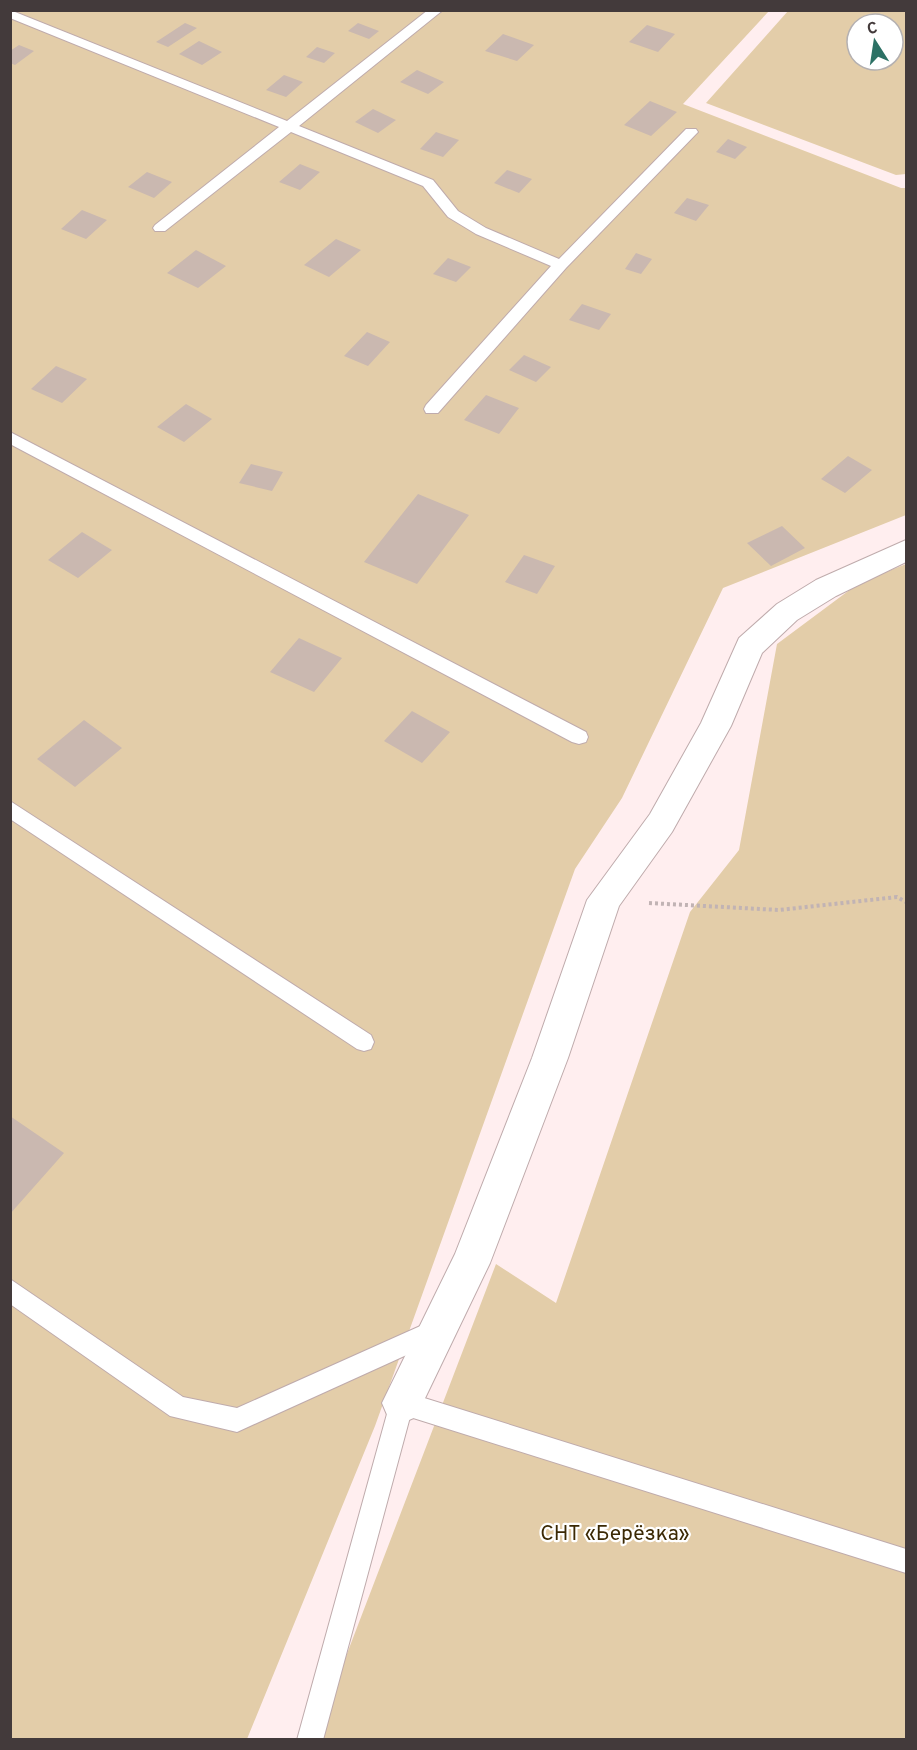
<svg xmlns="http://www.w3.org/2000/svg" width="917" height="1750" viewBox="0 0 917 1750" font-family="Overpass,sans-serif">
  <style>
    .green { fill: #e3cda9; fill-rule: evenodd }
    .building { fill: #cab8b0 }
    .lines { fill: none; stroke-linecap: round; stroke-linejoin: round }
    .service-casing { stroke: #bfabac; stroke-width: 2 }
    .minor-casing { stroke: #bfabac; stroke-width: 2 }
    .path { stroke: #c1b3b4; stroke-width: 4; stroke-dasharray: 3 3; stroke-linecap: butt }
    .service { fill: #fff; fill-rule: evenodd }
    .minor { fill: #fff; fill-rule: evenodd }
    .labels { text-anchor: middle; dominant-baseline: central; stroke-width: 4.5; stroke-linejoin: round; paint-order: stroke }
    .near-park-label { font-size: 21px; fill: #3b2904; stroke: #fff }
  </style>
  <rect width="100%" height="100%" fill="#ffeeef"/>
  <path class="green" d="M11 11H769L683 104 901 188H906V515L723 588 622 798 575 869 375 1426 247 1739 11 1740Z
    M788 11H906V174L896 175 706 103ZM857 24H893V60H857Z
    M906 564V1739L314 1740 496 1264 556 1303 690 912 739 850 777 644 859 583Z"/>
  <path class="building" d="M185 23 197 28 168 47 156 42Z
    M358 23 379 31 369 39 348 31Z
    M647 25 675 34 658 52 629 42Z
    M503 34 534 45 517 61 485 51Z
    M199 41 222 52 202 65 179 54Z
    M19 45 34 51 15 65 10 63V51Z
    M317 47 335 53 324 63 306 57Z
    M417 70 444 82 428 94 400 82Z
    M284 75 303 82 286 97 266 90Z
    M650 101 677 112 651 136 624 125Z
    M373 109 396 120 378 133 355 122Z
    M436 132 459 140 443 157 420 149Z
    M728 139 747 147 735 159 716 152Z
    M300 164 320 172 300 190 279 182Z
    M507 170 532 179 519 193 494 183Z
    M147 172 172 182 154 198 128 187Z
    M687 198 709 205 696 221 674 213Z
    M82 210 107 220 86 239 61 229Z
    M336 239 361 250 329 277 304 265Z
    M196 250 226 266 198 288 167 273Z
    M636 253 652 259 641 274 625 269Z
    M448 258 471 267 456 282 433 274Z
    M582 304 611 314 599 330 569 320Z
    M367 332 390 342 368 366 344 356Z
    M524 355 551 367 536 382 509 370Z
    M56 366 87 379 62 403 31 389Z
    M486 395 519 408 499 434 464 420Z
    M186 404 212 419 184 442 157 427Z
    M848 456 872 470 845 493 821 479Z
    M251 464 283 472 272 491 239 483Z
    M418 494 469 515 417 584 364 562Z
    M782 526 805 548 771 566 747 543Z
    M82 532 112 550 78 578 48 560Z
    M524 555 555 566 537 594 505 582Z
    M299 638 342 658 314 692 270 672Z
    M412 711 450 732 422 763 384 741Z
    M84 720 122 748 75 787 37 759Z
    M10 1116 64 1153 10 1214Z"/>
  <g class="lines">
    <defs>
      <path id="service" d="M10 10 287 121 428 10H443L299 126 433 180 458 211 486 228 559 259 686 129H696L698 132 566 268 438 413H426L424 409 426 405 551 266 476 234 448 217 423 186 291 132 165 231H155L153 228 155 225 279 127 10 18Z
        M10 432 586 732 588 737 586 742 579 744 572 742 10 444Z
        M10 801 371 1035 374 1042 371 1049 364 1051 357 1049 10 819Z
        M10 1279 183 1397 237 1408 436 1319 444 1322 448 1330 444 1338 237 1432 170 1416 10 1304Z
        M402 1391 906 1549V1573L410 1417 323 1740H297L390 1403 394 1395Z"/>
      <path id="minor" d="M906 540V562L836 596 797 620 762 653 731 726 672 832 619 906 568 1058 490 1263 416 1417 402 1423 388 1417 382 1403 455 1254 532 1058 587 900 650 814 701 723 739 638 777 604 816 580Z"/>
    </defs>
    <use href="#service" class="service-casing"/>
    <use href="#minor" class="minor-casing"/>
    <path class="path" d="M649 903 779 910 897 897 906 902"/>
    <use href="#service" class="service"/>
    <use href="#minor" class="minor"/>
  </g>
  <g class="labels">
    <g class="near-park-label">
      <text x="615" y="1534">СНТ «Берёзка»</text>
    </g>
  </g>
  <rect width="917" height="1750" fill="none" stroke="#433a3b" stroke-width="24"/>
  <g transform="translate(875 42) rotate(348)"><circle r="28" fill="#ffffff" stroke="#b4b0b1" stroke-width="1.5"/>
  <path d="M0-4.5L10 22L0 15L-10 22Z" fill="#2c7165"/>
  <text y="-9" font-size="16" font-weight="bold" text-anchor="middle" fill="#433a3b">С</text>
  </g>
</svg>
